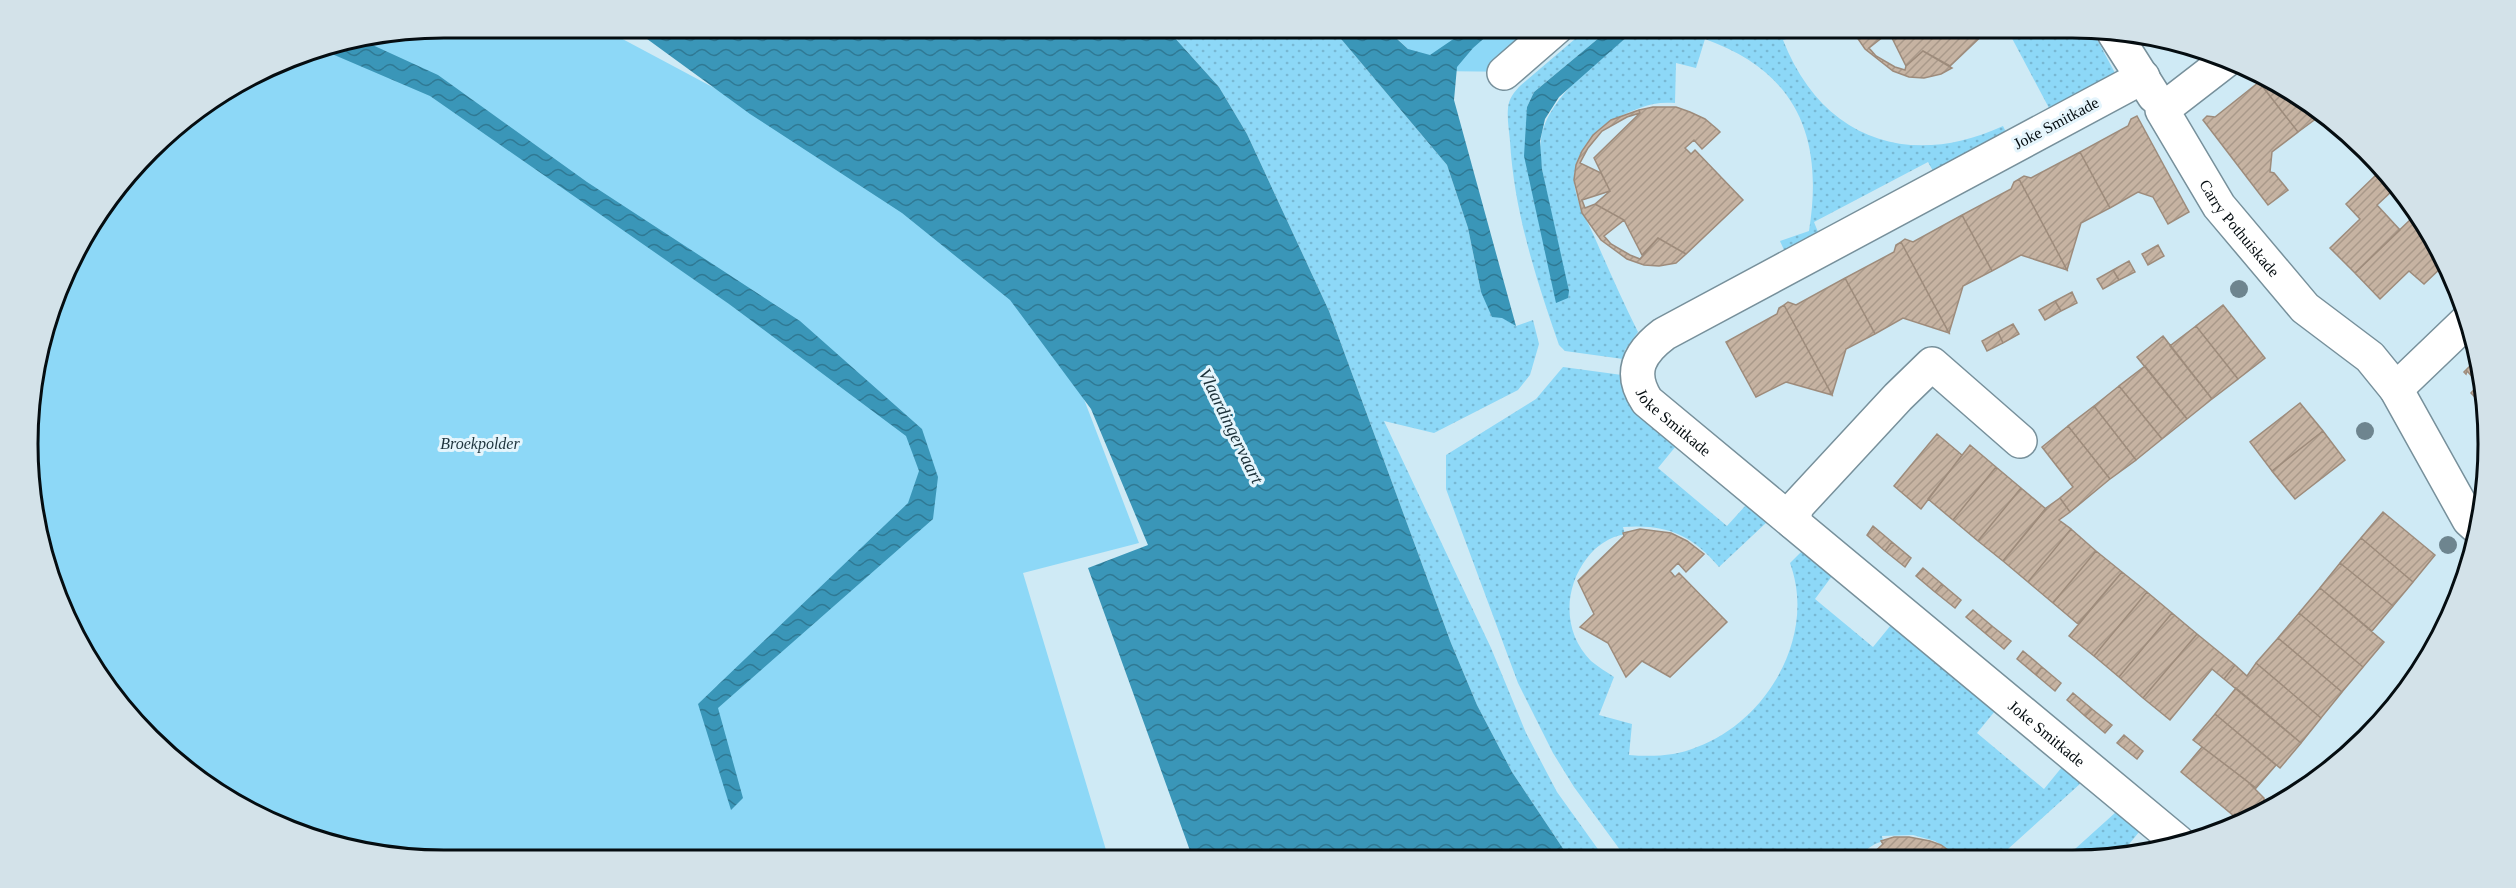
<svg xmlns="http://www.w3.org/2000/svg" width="2516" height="888" viewBox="0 0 2516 888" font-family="'Times New Roman',serif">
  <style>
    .grass { fill: url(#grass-dots) }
    .park { fill: #8dd8f7 }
    .water { fill: url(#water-waves) }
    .building { fill: url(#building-hatch); stroke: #9d8b7b; stroke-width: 1.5 }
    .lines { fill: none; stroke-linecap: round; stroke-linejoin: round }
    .minor-casing { stroke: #77909b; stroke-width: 36 }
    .minor { stroke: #fff; stroke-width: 33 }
    .tree { fill: #6e858f }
    .labels { text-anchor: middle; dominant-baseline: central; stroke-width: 6; stroke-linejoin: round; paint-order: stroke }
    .street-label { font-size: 16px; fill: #050d11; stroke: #e5f5fc }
    .park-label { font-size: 16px; font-style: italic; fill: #1e333c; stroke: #e5f5fc }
    .water-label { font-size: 18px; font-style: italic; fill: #1a2f37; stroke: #e5f5fc }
    .rim { fill: none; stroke: #050d11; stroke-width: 3 }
  </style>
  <defs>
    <pattern id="grass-dots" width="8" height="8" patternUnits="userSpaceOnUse" patternTransform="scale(1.5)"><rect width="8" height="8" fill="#8dd8f7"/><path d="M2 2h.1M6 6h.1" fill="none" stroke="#78b8d3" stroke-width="1.8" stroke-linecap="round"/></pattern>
    <pattern id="water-waves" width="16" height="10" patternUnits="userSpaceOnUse" patternTransform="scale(1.5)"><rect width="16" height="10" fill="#3a96b8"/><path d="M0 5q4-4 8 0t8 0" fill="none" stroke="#2f7994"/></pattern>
    <pattern id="building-hatch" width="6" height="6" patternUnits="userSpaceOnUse" patternTransform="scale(1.5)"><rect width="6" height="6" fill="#c6b3a2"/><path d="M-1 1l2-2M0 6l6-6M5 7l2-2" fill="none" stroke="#a9998a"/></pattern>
  </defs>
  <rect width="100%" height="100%" fill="#cfeaf5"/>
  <path class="grass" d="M1165 27H1331L1447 165 1468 228 1481 292 1503 318 1516 326 1533 320 1539 344 1530 375 1518 390 1434 433 1384 421 1491 648 1526 733 1557 792 1605 859H1570L1512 772 1477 705 1451 643 1329 311 1247 134 1219 87Z
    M1589 27H1612L1534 92 1527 107 1549 202C1545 182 1538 159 1541 139 1547 95 1606 56 1638 27H1810L1812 32 1783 40C1821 138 1908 170 2003 126L2006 132 1933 171 1928 162 1814 222 1818 232 1784 250 1780 241 1809 231C1824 137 1797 72 1705 39L1696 68 1676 63 1675 103C1650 101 1637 109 1616 118 1593 128 1574 155 1574 180 1575 200 1586 218 1594 236 1608 268 1622 300 1638 332L1625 350 1623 359 1565 351 1559 345C1536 279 1514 211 1510 141 1509 130 1507 119 1508 108 1509 98 1514 92 1521 85Z
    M2006 27H2072L2092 30 2115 73 2049 108Z
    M1563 367 1622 375 1636 412 1676 446 1658 468 1727 526 1746 505 1767 522 1719 567C1691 534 1666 524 1623 527L1625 534C1609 537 1596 546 1587 558 1563 589 1563 633 1591 661 1598 667 1607 672 1614 677L1599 715 1632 724 1629 755C1652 757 1676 756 1697 747 1767 721 1817 636 1790 563L1802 551 1832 576 1815 599 1873 647 1891 625 1995 711 1977 733 2044 789 2062 767 2081 783 1998 858H1961L1935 841 1913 835 1882 836 1883 841 1875 844 1853 858H1626L1574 787 1553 753 1518 683 1446 489V455L1536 399Z
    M2116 812 2139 832 2121 854 2125 857 2065 858Z"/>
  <path class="park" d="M444 27H600L806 137 1051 313 1139 543 1023 573 1109 860 444 861 336 847 212 791 149 739 97 676 41 552 28 472 31 390 70 259 113 190 169 131 285 59 363 35Z
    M1385 27H1579L1528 72 1431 71Z"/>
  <path class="water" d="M625 27H1165L1219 87 1247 134 1329 311 1451 643 1477 705 1512 772 1570 859H1193L1088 568 1148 545 1091 409 1010 300 902 213 750 114 643 36Z
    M1331 27H1384L1408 49 1430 55 1471 27H1497L1473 48 1457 67 1454 100 1516 326 1502 318 1492 317 1481 292 1468 228 1447 165Z
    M1612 27H1638L1559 97 1545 119 1540 141 1542 169 1569 291 1568 298 1556 303 1524 156 1527 107 1534 92Z
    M355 37 438 75 587 182 800 321 922 429 938 477 933 519 718 708 743 798 731 810 698 704 908 503 919 471 906 436 729 304 430 96 318 48Z"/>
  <path class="building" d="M1850 27H1880L1889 32 1869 48 1876 56 1895 67 1905 70 1906 66 1923 51 1952 68 1941 74 1924 78 1909 77 1893 71 1865 49Z
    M1880 27H1991L1950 66 1923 51 1906 66 1889 32Z
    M2266 76 2325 112 2298 132 2259 82Z
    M2259 82 2298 132 2272 152 2270 172 2274 173 2288 190 2268 205 2203 120 2207 116 2215 117Z
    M1653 107H1676L1690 112 1705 119 1717 129 1720 132 1702 149 1694 140 1685 148 1691 154 1695 150 1743 200 1686 254 1658 238 1642 255 1624 220 1595 204 1610 191 1594 158 1640 113 1639 110Z
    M1639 110 1640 113 1627 117 1602 131 1588 148 1580 163 1601 173 1610 191 1582 200 1585 208 1595 204 1624 220 1604 236 1611 244 1630 255 1640 259 1658 238 1686 254 1676 263 1659 266 1644 265 1627 259 1601 240 1582 213 1574 180 1576 165 1582 151 1593 135 1611 120Z
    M2137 116 2189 212 2168 224 2153 197 2138 192 2110 208 2080 152 2128 126 2131 119Z
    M2080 152 2110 208 2081 223 2067 270 2019 179 2024 176 2031 178Z
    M2376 175 2392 191 2377 205 2400 230 2355 273 2330 248 2360 219 2346 204Z
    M2019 179 2067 270 2021 255 1992 271 1962 215 2011 189 2014 182Z
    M1962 215 1992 271 1963 286 1949 333 1901 242 1905 239 1913 242Z
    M2413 217 2436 242 2446 263 2424 284 2409 271 2380 299 2355 273Z
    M1901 242 1949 333 1903 318 1875 334 1845 278 1894 252 1896 245Z
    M2158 245 2164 256 2148 265 2142 254Z
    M2129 261 2135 272 2119 280 2113 270Z
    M2113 270 2119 280 2103 289 2097 279Z
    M1845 278 1875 334 1846 349 1832 395 1784 305 1788 302 1796 305Z
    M2072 292 2077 303 2061 311 2055 301Z
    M2055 301 2061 311 2045 320 2039 310Z
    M1784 305 1832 395 1786 382 1756 397 1726 342 1777 314 1779 308Z
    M2223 305 2265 358 2238 379 2196 326Z
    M2013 324 2019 334 2003 343 1998 332Z
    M2196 326 2238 379 2212 399 2170 346Z
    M1998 332 2003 343 1987 351 1982 341Z
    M2163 336 2212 399 2187 419 2137 357Z
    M2478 358 2485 389 2486 409 2471 393 2479 384 2467 371 2466 374 2464 372Z
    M2145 366 2187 419 2162 439 2119 386Z
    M2119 386 2162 439 2136 460 2094 406Z
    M2300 403 2323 431 2272 471 2250 442Z
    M2094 406 2136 460 2110 479 2068 426Z
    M2068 426 2110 479 2070 512 2060 498 2073 487 2042 447Z
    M2323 431 2345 460 2295 499 2272 471Z
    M1937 434 1962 455 1921 509 1894 486Z
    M1970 445 1996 467 1953 520 1928 499Z
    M1996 467 2021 488 1978 541 1953 520Z
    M2021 488 2046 509 2003 561 1978 541Z
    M2060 498 2070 512 2059 520 2071 529 2028 582 2003 561 2046 508Z
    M2383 512 2435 555 2413 582 2361 538Z
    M1873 526 1892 542 1885 551 1867 535Z
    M1640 529 1671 533 1687 541 1704 554 1686 572 1678 563 1670 571 1675 577 1679 573 1727 622 1670 677 1642 661 1626 677 1608 643 1580 627 1594 614 1578 581 1624 536 1623 533Z
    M2071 529 2096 551 2053 603 2028 582Z
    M2361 538 2413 582 2393 606 2340 563Z
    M1892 542 1911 558 1905 567 1885 551Z
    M2096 551 2122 572 2078 624 2053 603Z
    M2340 563 2393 606 2372 631 2320 588Z
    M1923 568 1942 584 1935 592 1916 576Z
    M2122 572 2147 592 2094 656 2069 636Z
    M1942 584 1961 600 1955 608 1935 592Z
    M2320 588 2384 642 2363 667 2299 613Z
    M2147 592 2172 613 2119 677 2094 656Z
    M1973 610 1992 626 1985 633 1966 617Z
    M2172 613 2197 634 2143 698 2119 677Z
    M2299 613 2363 667 2342 692 2278 638Z
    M1992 626 2011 641 2004 649 1985 633Z
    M2197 634 2235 665 2224 679 2212 669 2170 720 2143 698Z
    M2278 638 2342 692 2321 718 2256 663Z
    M2023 651 2042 667 2036 675 2017 659Z
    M2256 663 2321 718 2301 743 2224 679 2235 665 2247 676Z
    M2042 667 2061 683 2055 691 2036 675Z
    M2236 688 2301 743 2280 768 2215 714Z
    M2073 693 2092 709 2085 716 2067 700Z
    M2092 709 2112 725 2105 733 2085 716Z
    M2215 714 2276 765 2256 788 2193 740Z
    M2124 735 2143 751 2137 759 2117 743Z
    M2202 747 2247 781 2264 798V804L2250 820 2244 821 2235 814 2234 816 2181 772Z
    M1894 837H1909L1930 841 1941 845 1959 858H1868L1883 844 1881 841Z"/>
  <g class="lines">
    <defs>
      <g id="minor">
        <path d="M2114 33 2154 96"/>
        <path id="s1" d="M2228 59 2162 110 2219 206 2305 308 2370 357 2396 389 2469 520 2479 529"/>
        <path d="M1504 73 1557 27"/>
        <path id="s2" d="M2143 77 1664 334C1640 352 1628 372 1647 401L2178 842"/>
        <path d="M2396 389 2469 319"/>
        <path d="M1793 522 1797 506 1898 397 1932 364 2020 441"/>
      </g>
    </defs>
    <use href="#minor" class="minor-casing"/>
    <use href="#minor" class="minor"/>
  </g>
  <g class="tree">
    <circle cx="2239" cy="289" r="9"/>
    <circle cx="2365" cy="431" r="9"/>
    <circle cx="2448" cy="545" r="9"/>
  </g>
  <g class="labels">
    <g class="street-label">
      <text transform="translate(2056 123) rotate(-28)">Joke Smitkade</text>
      <text stroke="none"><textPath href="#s1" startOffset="225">Carry Pothuiskade</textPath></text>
      <text stroke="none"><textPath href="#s2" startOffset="656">Joke Smitkade</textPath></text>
      <text stroke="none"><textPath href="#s2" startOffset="1142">Joke Smitkade</textPath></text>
    </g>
    <g class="park-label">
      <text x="480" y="443">Broekpolder</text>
    </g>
    <g class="water-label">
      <text transform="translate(1231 426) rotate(64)">Vlaardingervaart</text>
    </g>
  </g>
  <path d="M0 0H2516V888H0ZM444 38H2072A406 406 0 0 1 2478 444V444A406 406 0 0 1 2072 850H444A406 406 0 0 1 38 444V444A406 406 0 0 1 444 38Z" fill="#d3e2e9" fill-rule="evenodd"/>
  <path class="rim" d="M444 38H2072A406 406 0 0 1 2478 444V444A406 406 0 0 1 2072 850H444A406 406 0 0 1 38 444V444A406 406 0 0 1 444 38Z"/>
</svg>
